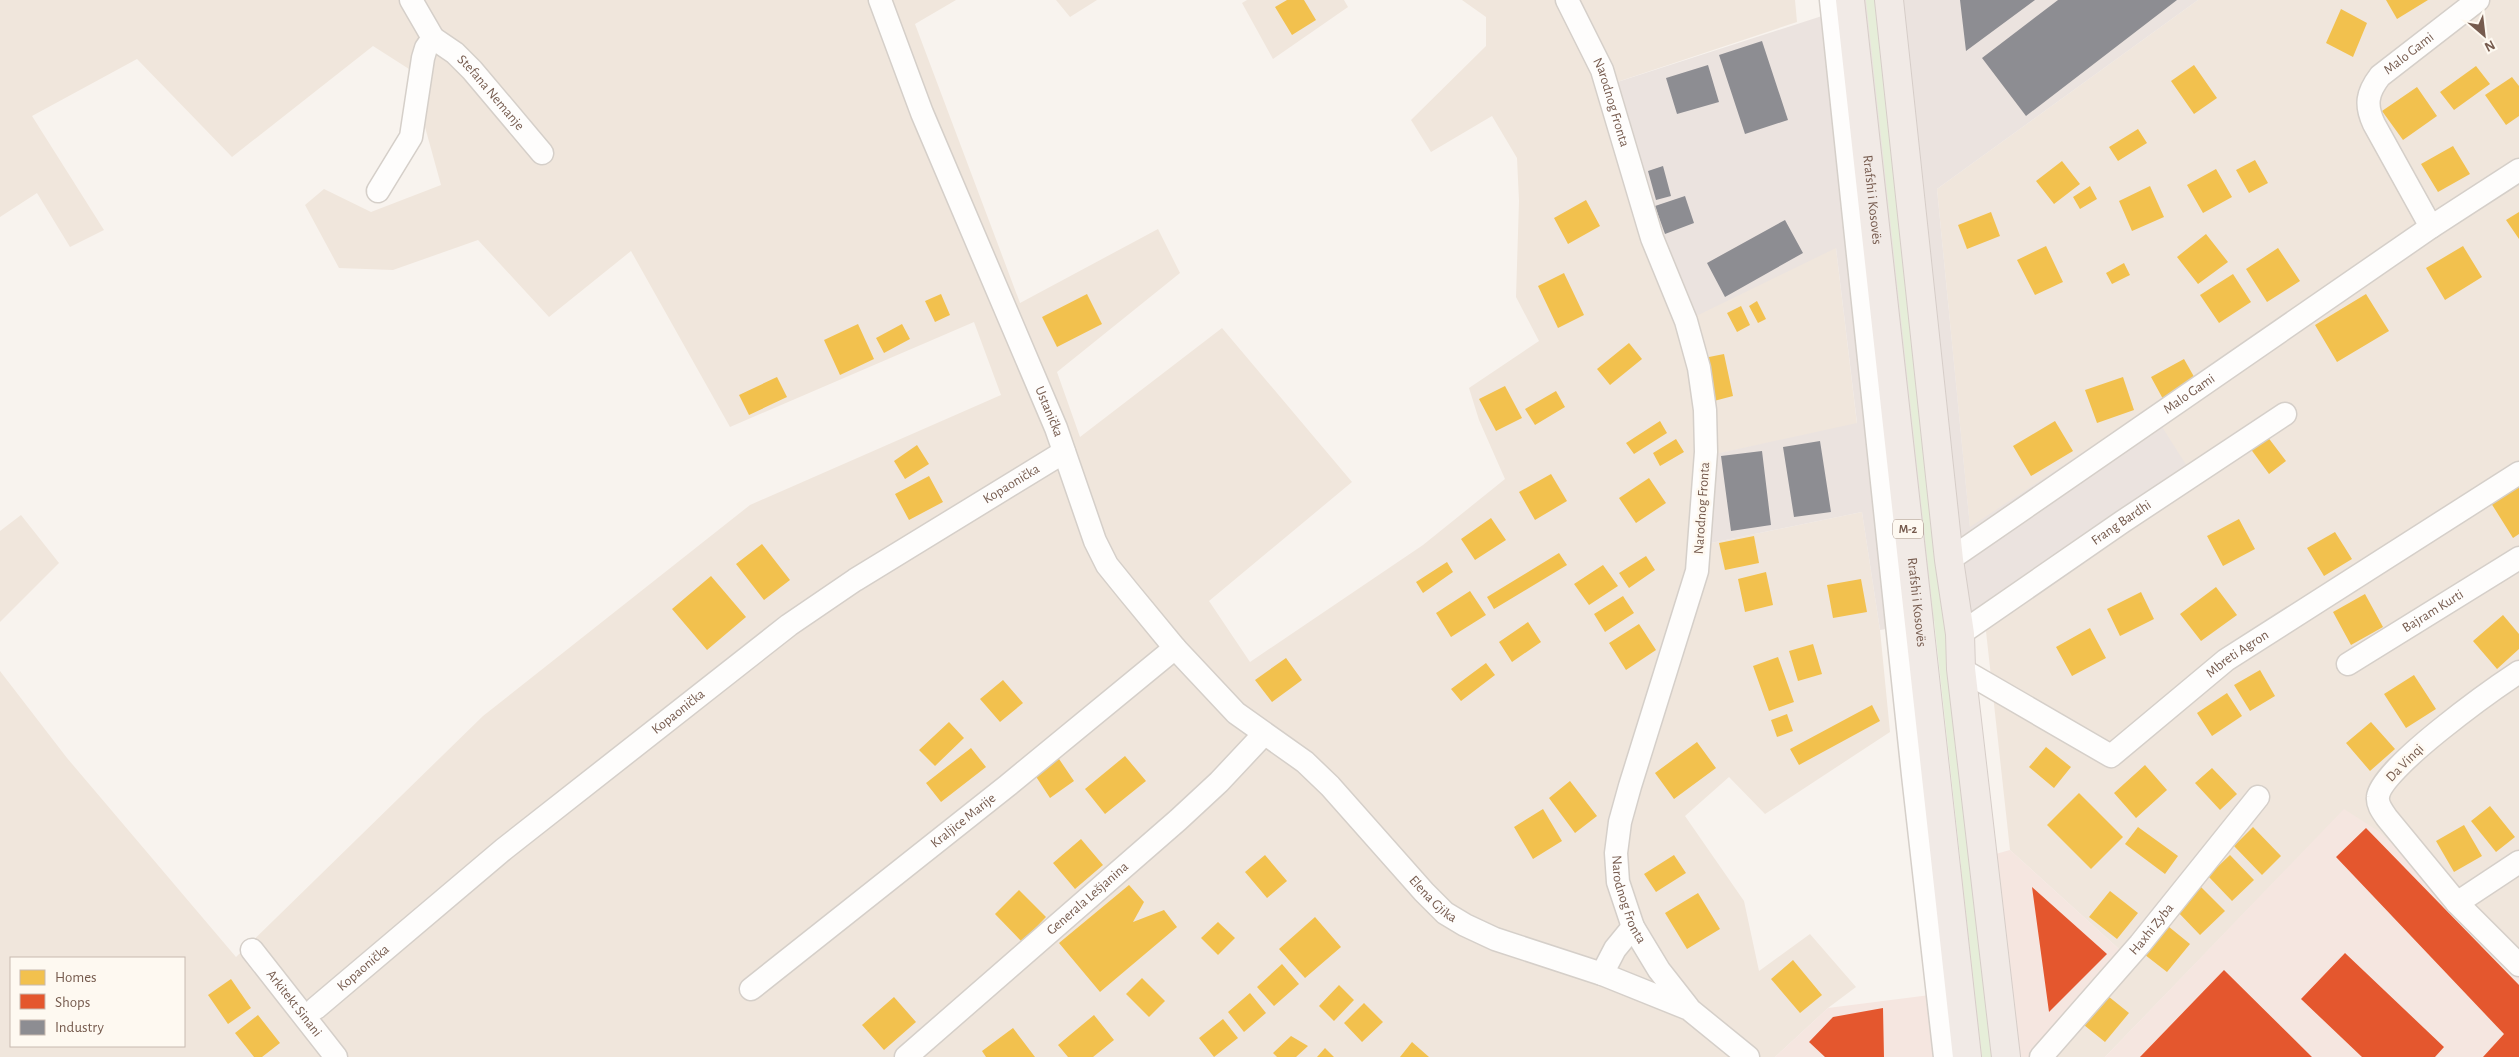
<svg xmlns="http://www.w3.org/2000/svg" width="2519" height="1057" viewBox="0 0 2519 1057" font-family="'Alegreya Sans',sans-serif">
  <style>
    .residential { fill: #f0e6dc; fill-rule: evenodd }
    .commercial { fill: #f5e6e0 }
    .industrial { fill: #ebe3df }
    .green { fill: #e6eed9 }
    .homes { fill: #f2c14e }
    .shops { fill: #e4572e }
    .industry { fill: #8d8d92 }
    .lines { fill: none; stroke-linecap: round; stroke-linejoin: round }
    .minor-casing { stroke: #d5cfc9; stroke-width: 25 }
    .highway-casing { stroke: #d6cdc8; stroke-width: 30 }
    .minor { stroke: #fefdfc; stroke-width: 22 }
    .highway { stroke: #f1eae6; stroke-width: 28 }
    .labels { text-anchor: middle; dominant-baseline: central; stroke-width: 5; stroke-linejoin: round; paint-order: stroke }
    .shield { fill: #fef9f1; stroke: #9f8a7f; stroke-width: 1 }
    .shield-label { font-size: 12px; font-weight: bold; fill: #765b4e }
    .street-label { font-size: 14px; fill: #765b4e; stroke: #fef9f1 }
  </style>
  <rect width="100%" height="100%" fill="#f8f3ee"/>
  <path class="residential" d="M0 0H956L915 24 1020 303 1158 229 1180 273 1057 372 1080 437 1222 328 1352 482 1209 601 1250 662 1423 545 1505 479 1479 420 1469 388 1539 341 1516 297 1519 201 1517 158 1492 116 1431 152 1411 120 1486 46V17L1462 0H1795L1797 22 1608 85 1836 248 1857 424 1716 454 1711 543 1862 512 1880 630 1890 732 1765 814 1729 777 1685 816 1744 901 1759 971 1810 934 1856 987 1828 1008 1775 1057H0V671L67 758 236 957 483 716 750 505 1001 395 974 322 730 427 631 251 549 317 478 240 393 270 339 268 305 205 324 189 371 212 441 185 409 69 373 46 232 157 137 59 32 116 104 230 70 247 37 193 0 217ZM11 958H184V1046H11Z
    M1056 0H1097L1070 17Z
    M1247 0H1344L1348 7 1273 59 1242 3Z
    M2198 0H2519V971L2344 810 2105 1057H2044L2120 950 2010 850 1984 613 2150 408 1970 528 1937 189Z
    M21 515 59 563 0 622V531Z"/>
  <path class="commercial" d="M2344 809 2378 831 2457 903 2519 965V1057H2105Z
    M2010 850 2120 950 2044 1057H1775L1828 1008 1930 995 1917 876Z"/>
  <path class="industrial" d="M1822 0H2198L1937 189 1970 527 2150 408 2187 466 1984 613 1880 630 1862 512 1711 543 1715 454 1857 423 1836 248 1686 321 1608 85 1822 16Z"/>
  <path class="green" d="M1866 0H1878L1993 1057H1982Z"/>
  <path class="homes" d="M1287 0H1304L1316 20 1292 35 1275 7Z
    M2386 0H2428L2397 19Z
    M2341 9 2367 23 2353 57 2326 43Z
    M2194 65 2217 98 2194 114 2171 81Z
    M2476 66 2490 84 2454 110 2440 92Z
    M2512 77 2519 86V116L2506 125 2485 95Z
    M2417 87 2437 116 2403 140 2382 111Z
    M2138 129 2147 143 2118 161 2109 147Z
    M2453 146 2470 174 2438 192 2421 164Z
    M2255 160 2268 183 2249 193 2236 170Z
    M2062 161 2080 184 2054 204 2036 181Z
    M2216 169 2232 197 2203 213 2187 185Z
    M2090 186 2097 199 2080 209 2073 197Z
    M2150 186 2164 217 2132 231 2119 201Z
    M1586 200 1600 226 1568 244 1554 218Z
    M1991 212 2000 236 1967 249 1958 225Z
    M2519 212V239L2506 220Z
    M2206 234 2228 262 2198 284 2177 257Z
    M2046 246 2063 282 2035 295 2017 260Z
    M2463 246 2482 277 2445 300 2426 268Z
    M2278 248 2300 281 2267 302 2246 269Z
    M2124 263 2130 275 2112 284 2106 273Z
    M1564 273 1584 315 1558 328 1538 286Z
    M2233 274 2251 302 2219 323 2200 295Z
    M941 294 950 315 935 322 925 301Z
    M1087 294 1102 324 1057 347 1042 317Z
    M2366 294 2389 331 2337 362 2315 325Z
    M1757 301 1766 319 1758 323 1749 306Z
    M1741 306 1750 325 1737 332 1727 313Z
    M858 324 874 359 840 375 824 340Z
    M902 324 910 339 884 353 876 338Z
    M1629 343 1642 359 1610 385 1597 369Z
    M1724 354 1733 396 1714 401 1704 358Z
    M2184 359 2197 382 2163 399 2151 377Z
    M777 377 787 397 749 415 739 395Z
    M2123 377 2134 410 2097 423 2085 390Z
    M1505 386 1522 418 1496 431 1479 399Z
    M1556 391 1565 407 1535 425 1525 409Z
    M1660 421 1667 433 1634 454 1626 443Z
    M2055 421 2073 451 2031 476 2013 446Z
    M2267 436 2286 461 2269 474 2250 448Z
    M1676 439 1684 452 1660 466 1653 453Z
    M917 445 929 464 905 479 894 461Z
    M1551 474 1567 501 1535 520 1519 492Z
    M929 476 943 502 909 520 895 494Z
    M1649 478 1666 503 1636 523 1619 498Z
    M2519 486V534L2513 538 2491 503Z
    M1491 518 1506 540 1475 560 1461 539Z
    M2239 519 2255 549 2223 566 2207 536Z
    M2335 532 2352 559 2324 576 2307 548Z
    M1754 536 1759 563 1725 570 1719 543Z
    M762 544 790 580 764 600 736 564Z
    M1559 553 1567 565 1494 609 1487 597Z
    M1646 556 1655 570 1629 588 1619 573Z
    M1447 562 1453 572 1423 593 1416 582Z
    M1603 565 1618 586 1589 605 1574 584Z
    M1766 572 1773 605 1745 612 1738 579Z
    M711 576 746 617 707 650 672 609Z
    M1861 579 1867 612 1833 618 1827 585Z
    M2216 587 2237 615 2201 641 2180 614Z
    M1470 591 1486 615 1451 637 1436 613Z
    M2141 592 2154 619 2120 636 2107 609Z
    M2365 594 2383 627 2351 645 2333 612Z
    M1623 596 1634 613 1605 632 1594 614Z
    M2503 615 2519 634V649L2497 669 2473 641Z
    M1528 622 1541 642 1512 662 1499 642Z
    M1639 624 1656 650 1626 670 1609 643Z
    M2090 628 2106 658 2072 676 2056 647Z
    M1813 644 1822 674 1798 681 1789 651Z
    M1778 657 1794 702 1769 711 1753 666Z
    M1286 658 1302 680 1272 702 1255 680Z
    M1486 663 1495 675 1461 701 1451 689Z
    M2260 670 2275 696 2250 711 2234 685Z
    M2414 675 2436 709 2406 728 2384 694Z
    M1003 680 1023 703 1000 722 980 699Z
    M2227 693 2242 716 2212 736 2197 713Z
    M1872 705 1880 721 1799 765 1790 749Z
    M1787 714 1793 731 1777 737 1771 720Z
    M949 722 964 738 935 766 919 750Z
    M2371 722 2395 749 2370 771 2346 743Z
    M1697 742 1716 768 1674 799 1655 773Z
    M2046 747 2071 767 2054 788 2029 767Z
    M971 748 986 767 941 802 926 783Z
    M1057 756 1074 781 1050 798 1033 772Z
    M1125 756 1146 781 1105 814 1085 789Z
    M2145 765 2167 790 2136 818 2114 793Z
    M2212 768 2237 794 2220 810 2195 783Z
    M1570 781 1597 816 1575 833 1549 798Z
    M2079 793 2123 837 2091 869 2047 825Z
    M2490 806 2515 837 2496 852 2471 821Z
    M1543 809 1562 841 1533 859 1514 827Z
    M2464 825 2482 856 2454 872 2436 841Z
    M2138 827 2178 856 2165 874 2125 844Z
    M2253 827 2281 856 2262 875 2234 846Z
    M1081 839 1103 865 1075 889 1053 863Z
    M1265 855 1287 881 1267 898 1245 872Z
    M1674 855 1686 873 1656 892 1644 874Z
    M2230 855 2254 880 2232 901 2208 876Z
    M1129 885 1144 902 1133 922 1164 910 1177 927 1100 992 1059 943Z
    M2201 887 2225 911 2200 935 2176 910Z
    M1019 890 1046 917 1022 942 995 914Z
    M2110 891 2138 913 2117 939 2089 917Z
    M1698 893 1720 929 1687 949 1665 913Z
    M1315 917 1341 947 1305 978 1279 949Z
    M1218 922 1235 938 1218 955 1201 938Z
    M2163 922 2190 944 2167 972 2140 951Z
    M1793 960 1822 995 1800 1013 1771 979Z
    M1282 964 1299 984 1274 1006 1257 987Z
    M1142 978 1165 1001 1149 1017 1126 994Z
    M231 979 251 1008 228 1024 208 995Z
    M1339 985 1354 1000 1334 1021 1319 1006Z
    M2103 992 2129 1013 2105 1042 2079 1021Z
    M1250 993 1266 1013 1244 1032 1228 1012Z
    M894 997 916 1022 884 1050 862 1025Z
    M1364 1003 1383 1022 1362 1042 1344 1023Z
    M258 1015 280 1043 262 1057H254L235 1033Z
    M1094 1015 1114 1040 1093 1057H1068L1058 1045Z
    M1223 1019 1238 1038 1214 1057 1199 1038Z
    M1013 1028 1035 1057H986L982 1051Z
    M1291 1036 1308 1046 1296 1057H1277L1273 1053Z
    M1412 1042 1429 1057H1400Z
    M1325 1048 1334 1057H1317Z"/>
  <path class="shops" d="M2366 828 2519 985V1057H2483L2504 1034 2336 857Z
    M2032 887 2107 954 2049 1012Z
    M2345 953 2444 1047 2435 1057H2362L2301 999Z
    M2224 970 2312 1057H2140Z
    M1883 1008 1884 1057H1825L1809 1042 1833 1017Z"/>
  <path class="industry" d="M1960 0H2035L1966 51Z
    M2058 0H2177L2026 116 1982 58Z
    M1762 41 1788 120 1745 134 1719 55Z
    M1708 65 1719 102 1677 114 1666 78Z
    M1663 166 1671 196 1656 200 1648 171Z
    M1685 196 1694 223 1665 234 1655 206Z
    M1785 220 1803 253 1725 297 1707 263Z
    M1820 441 1831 512 1794 517 1783 447Z
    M1762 451 1771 525 1731 531 1721 456Z"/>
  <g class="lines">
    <defs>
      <g id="minor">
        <path id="s1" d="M411 0 433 38 455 53 472 70 542 153"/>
        <path id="s2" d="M880 0 922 113 1056 428 1095 541 1107 565 1128 591 1175 648 1236 713 1305 762 1330 786 1424 892 1445 913 1465 925 1495 939 1602 974 1689 1009 1748 1057"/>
        <path id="s3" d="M1567 0 1602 70 1652 238 1686 321 1699 368 1705 410 1706 452 1697 571 1630 786 1620 822 1616 853 1618 882 1633 927 1659 970 1688 1007"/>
        <path d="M1831 0 1913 775 1945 1057"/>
        <path d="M378 191 411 137 423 58 426 48 433 38"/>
        <path id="s4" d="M2431 227 2374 124C2365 105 2367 93 2380 76L2478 0"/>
        <path id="s5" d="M1949 560 2431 227 2519 170"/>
        <path id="s6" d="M1960 634 2122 522 2285 414"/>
        <path id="s7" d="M2348 664 2519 558"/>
        <path id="s8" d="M1961 669 2111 756 2226 660 2519 473"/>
        <path d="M2519 672C2493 689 2380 769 2378 797 2377 805 2383 812 2387 818L2457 903 2519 965"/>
        <path d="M2457 903 2519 862"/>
        <path id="s9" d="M252 950 336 1057"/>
        <path d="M1602 974 1615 949 1633 927"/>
        <path id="s10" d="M751 989 1007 786 1175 648"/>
        <path id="s11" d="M316 1008 504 849 789 625 855 580 1064 452"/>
        <path id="s12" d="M906 1057 1178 820 1219 782 1264 734"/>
        <path id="s13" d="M2041 1057 2140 944 2258 797"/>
      </g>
      <g id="highway">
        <path id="s14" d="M1850 0 1967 1057"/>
        <path d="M1889 0 1949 560 1960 634 1961 669 2006 1057"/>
      </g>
    </defs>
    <use href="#minor" class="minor-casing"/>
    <use href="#highway" class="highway-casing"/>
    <use href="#minor" class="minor"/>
    <use href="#highway" class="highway"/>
  </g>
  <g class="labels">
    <rect class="shield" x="1893" y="519.5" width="30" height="19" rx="4"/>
    <g class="shield-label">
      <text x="1908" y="529">M-2</text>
    </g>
    <g class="street-label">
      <text stroke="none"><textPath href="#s4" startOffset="206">Malo Gami</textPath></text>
      <text stroke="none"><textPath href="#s1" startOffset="124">Stefana Nemanje</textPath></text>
      <text stroke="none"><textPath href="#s3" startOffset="112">Narodnog Fronta</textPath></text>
      <text stroke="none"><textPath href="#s14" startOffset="201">Rrafshi i Kosovës</textPath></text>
      <text stroke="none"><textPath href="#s5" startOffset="292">Malo Gami</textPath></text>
      <text stroke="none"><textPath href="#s2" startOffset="445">Ustanička</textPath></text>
      <text stroke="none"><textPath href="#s11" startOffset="872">Kopaonička</textPath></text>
      <text transform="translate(1702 508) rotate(-86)">Narodnog Fronta</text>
      <text stroke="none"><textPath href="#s6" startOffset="196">Frang Bardhi</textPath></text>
      <text stroke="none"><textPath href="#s14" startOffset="606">Rrafshi i Kosovës</textPath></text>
      <text stroke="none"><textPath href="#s7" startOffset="100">Bajram Kurti</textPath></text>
      <text stroke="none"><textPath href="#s8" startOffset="336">Mbreti Agron</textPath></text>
      <text stroke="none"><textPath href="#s11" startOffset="468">Kopaonička</textPath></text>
      <text transform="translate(2405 763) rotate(-45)">Da Vinqi</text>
      <text stroke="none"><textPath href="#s10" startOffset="271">Kraljice Marije</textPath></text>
      <text stroke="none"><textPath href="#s2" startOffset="1078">Elena Gjika</textPath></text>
      <text stroke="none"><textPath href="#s3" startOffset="938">Narodnog Fronta</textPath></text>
      <text stroke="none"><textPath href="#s12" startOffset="241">Generala Lešjanina</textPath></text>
      <text stroke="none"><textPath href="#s13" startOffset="169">Haxhi Zyba</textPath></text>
      <text stroke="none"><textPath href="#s11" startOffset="62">Kopaonička</textPath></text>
      <text stroke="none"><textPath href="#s9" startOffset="68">Arkitekt Sinani</textPath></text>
    </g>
  </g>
  <rect x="10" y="957" width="175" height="90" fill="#fef9f1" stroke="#c8bab0"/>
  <rect x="20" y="970" width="25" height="15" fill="#f2c14e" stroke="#c8bab0"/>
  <text x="55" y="982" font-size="15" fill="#765b4e">Homes</text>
  <rect x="20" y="994" width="25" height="15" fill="#e4572e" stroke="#c8bab0"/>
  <text x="55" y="1007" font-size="15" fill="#765b4e">Shops</text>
  <rect x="20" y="1020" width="25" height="15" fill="#8d8d92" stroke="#c8bab0"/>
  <text x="55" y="1032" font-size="15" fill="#765b4e">Industry</text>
  <g transform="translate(2484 35) rotate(152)" stroke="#fef9f1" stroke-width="4" paint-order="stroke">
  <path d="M0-4L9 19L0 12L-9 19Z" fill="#765b4e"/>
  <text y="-8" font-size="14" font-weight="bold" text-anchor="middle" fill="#765b4e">N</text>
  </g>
</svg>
